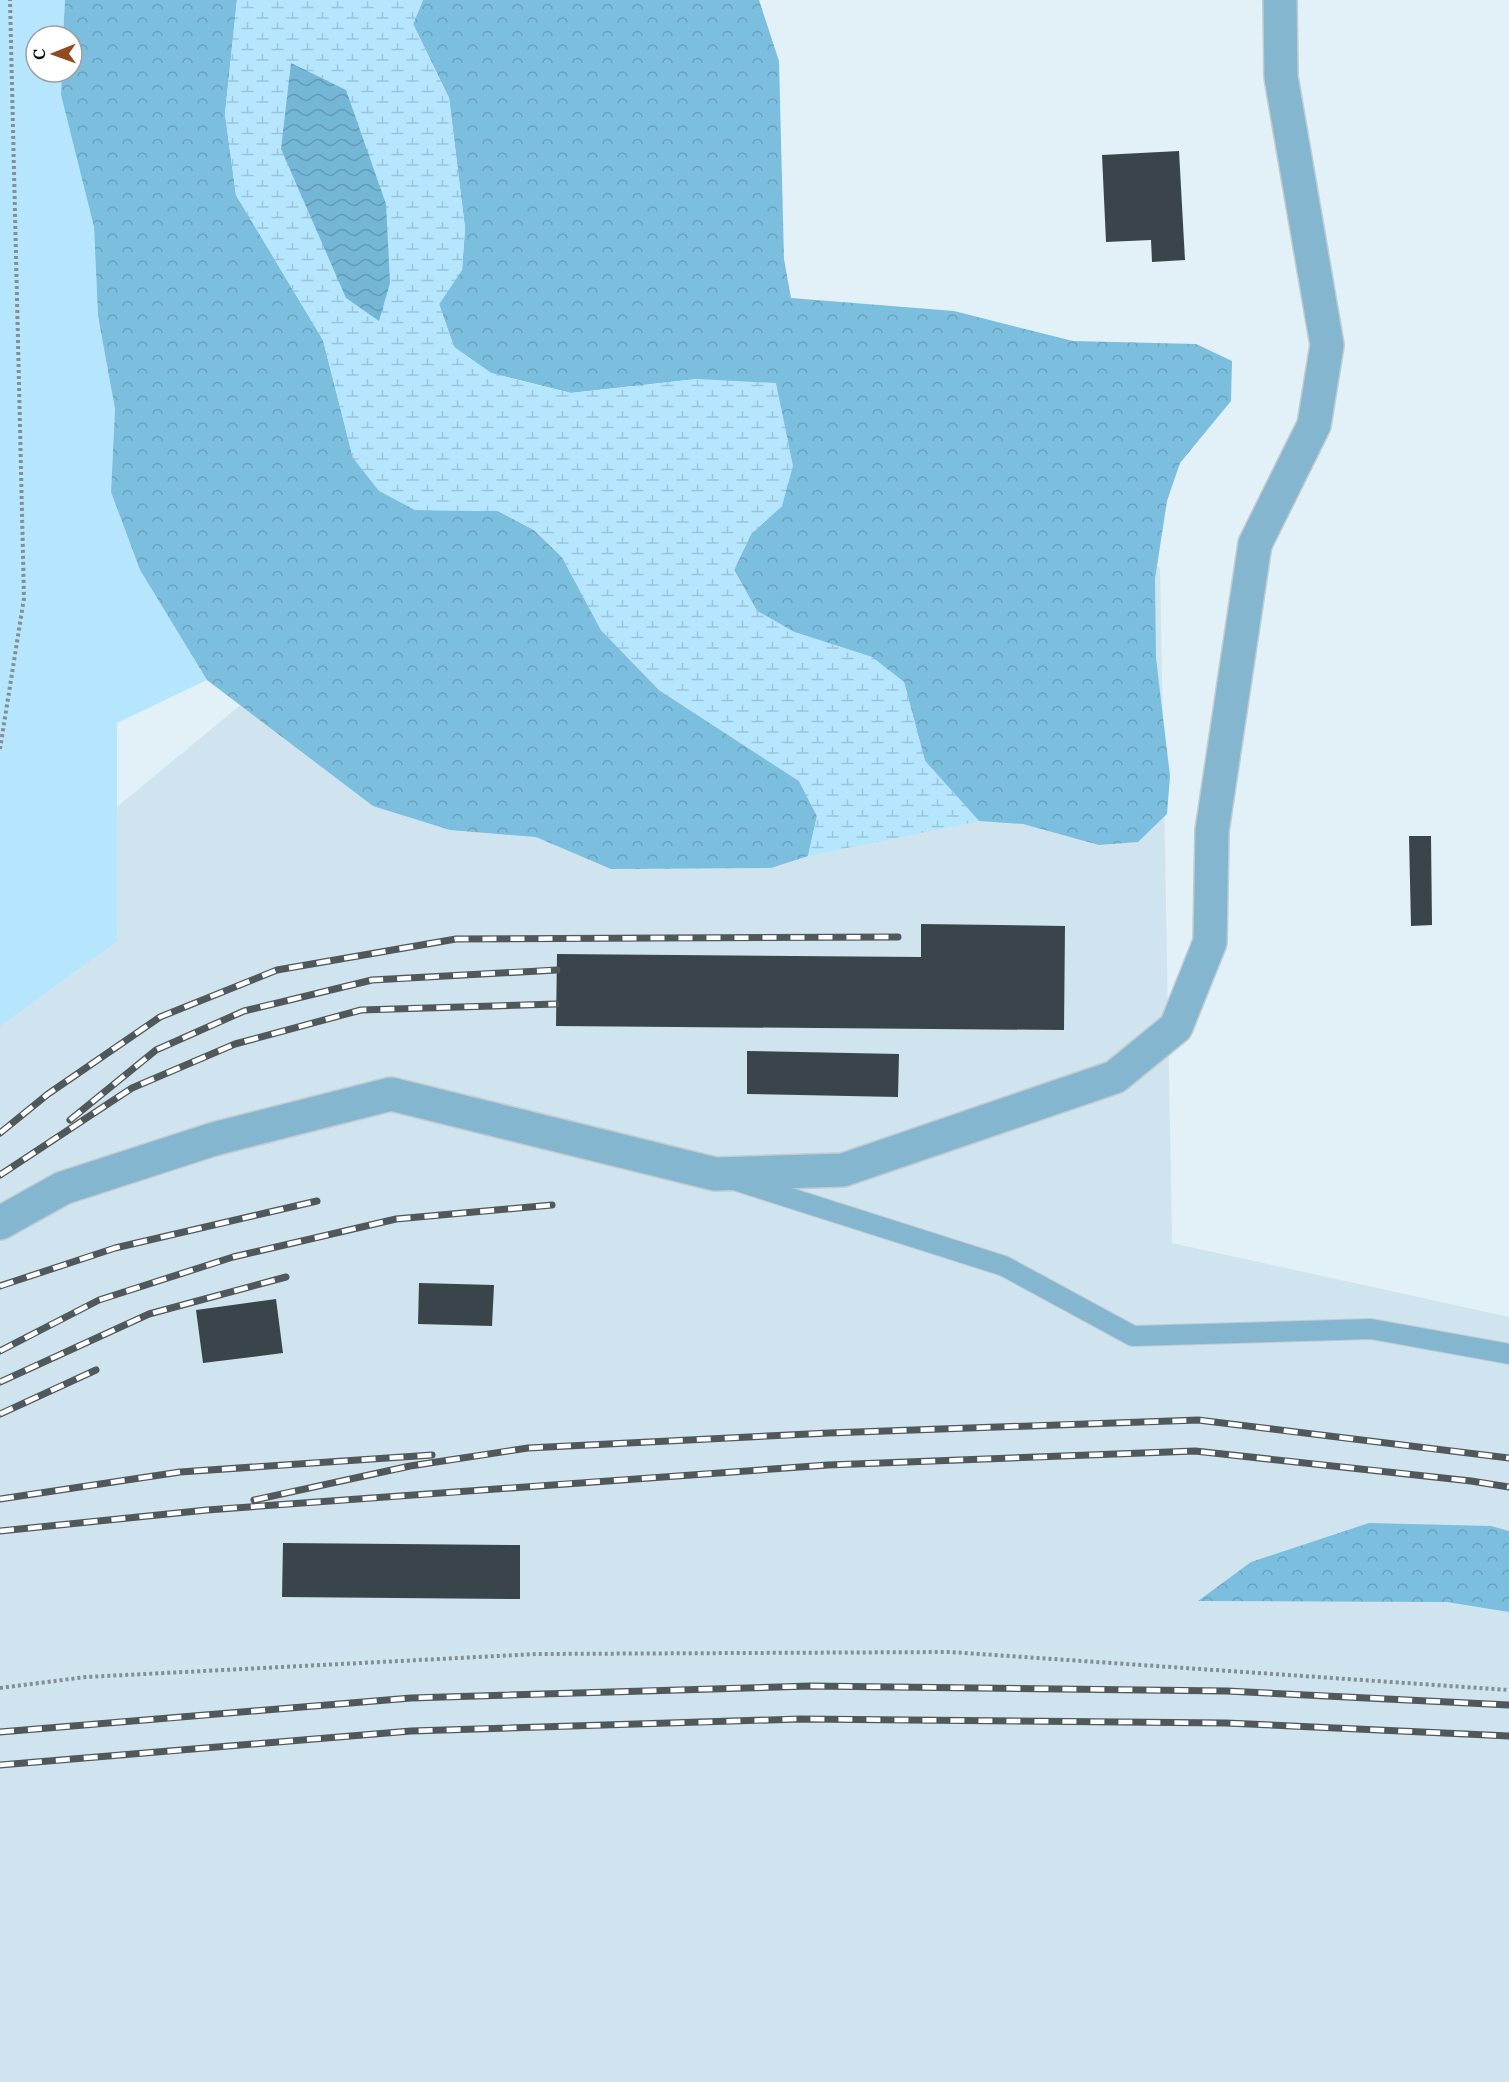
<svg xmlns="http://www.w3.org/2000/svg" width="1509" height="2082" viewBox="0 0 1509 2082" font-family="Lora,serif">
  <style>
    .built { fill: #cfe4ef }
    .grass { fill: #b5e6fe }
    .forest { fill: url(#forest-crowns) }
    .wetland { fill: url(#wetland-marsh) }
    .water { fill: url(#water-waves) }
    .building { fill: #3a454b }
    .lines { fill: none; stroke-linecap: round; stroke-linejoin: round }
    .service-casing { stroke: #c0ccd2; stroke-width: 22 }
    .minor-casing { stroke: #c0ccd2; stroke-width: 36 }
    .path { stroke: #848e93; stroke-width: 4; stroke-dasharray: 3 3; stroke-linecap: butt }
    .service { stroke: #84b7cf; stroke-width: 20 }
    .minor { stroke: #84b7cf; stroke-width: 33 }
    .rail-casing { stroke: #50585c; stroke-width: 7 }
    .rail { stroke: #fff; stroke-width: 4.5; stroke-dasharray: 14; stroke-linecap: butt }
  </style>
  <defs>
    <pattern id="forest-crowns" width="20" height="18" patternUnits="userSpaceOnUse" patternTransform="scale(1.5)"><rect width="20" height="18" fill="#7bbede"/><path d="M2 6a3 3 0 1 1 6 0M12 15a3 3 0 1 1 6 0" fill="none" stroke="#69a2bd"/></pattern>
    <pattern id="wetland-marsh" width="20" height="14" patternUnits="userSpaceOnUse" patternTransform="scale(1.5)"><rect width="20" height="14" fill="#b5e6fe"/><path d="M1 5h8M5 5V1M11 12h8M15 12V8" fill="none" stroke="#9ac4d9"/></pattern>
    <pattern id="water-waves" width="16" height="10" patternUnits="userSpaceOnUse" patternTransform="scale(1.5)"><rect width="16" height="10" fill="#73b6d5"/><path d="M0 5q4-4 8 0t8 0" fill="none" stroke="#629bb6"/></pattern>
  </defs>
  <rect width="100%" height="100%" fill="#e2f0f7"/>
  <path class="built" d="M1160 567 1172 1243 1509 1317V2082H0V903L361 606Z"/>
  <path class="grass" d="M0 0H65L63 36H36V72H62L61 95 94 227 98 316 115 409 111 492 140 570 207 680 117 723V941L0 1026Z"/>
  <path class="forest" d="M65 0H237L225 114 236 195 323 340 353 458 415 510 498 511 534 530 562 557 601 630 659 690 799 781 817 816 808 856 771 868 611 869 536 837 450 830 373 806 207 680 140 570 111 492 115 409 98 316 94 227 61 95 62 72H72V36H63Z
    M423 0H759L779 61 784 259 791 298 954 311 1073 341 1196 344 1232 361 1231 401 1180 463 1167 501 1155 579 1156 658 1170 776 1167 814 1138 842 1099 845 1023 824 979 821 925 761 904 682 872 657 794 632 757 611 734 570 751 534 782 506 697 379 571 393 491 373 454 347 439 304 462 270 465 228 449 98 413 24Z
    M1369 1523 1491 1526 1509 1531V1612L1447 1602 1198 1601 1251 1562Z"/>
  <path class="wetland" d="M237 0H423L413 24 449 98 465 228 462 270 439 304 454 347 491 373 571 393 697 379 776 383 793 466 782 506 751 534 734 570 757 611 794 632 872 657 904 682 925 761 979 821 808 856 817 816 799 781 659 690 601 630 562 557 534 530 498 511 415 510 379 491 353 458 323 340 236 195 225 114Z"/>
  <path class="water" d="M291 63 346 90 386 204 390 283 379 321 346 298 281 149Z"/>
  <path class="building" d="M1179 151 1185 260 1152 262 1151 240 1106 242 1102 155Z
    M1409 836H1431L1432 925 1411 926Z
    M921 924 1065 926 1064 1030 556 1026 557 954 921 957Z
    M747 1051 899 1054 898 1097 747 1094Z
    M419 1283 494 1285 492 1326 418 1324Z
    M276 1299 283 1353 203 1363 196 1310Z
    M283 1543 520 1545V1599L282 1597Z"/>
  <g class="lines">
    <defs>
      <path id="service" d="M737 1181 1004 1266 1133 1336 1371 1329 1509 1354"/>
      <path id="minor" d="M0 1223 63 1188 214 1139 391 1094 715 1174 843 1170 1115 1077 1176 1027 1210 942 1212 831 1255 544 1314 425 1327 345 1281 77 1280 0"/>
    </defs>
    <use href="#service" class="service-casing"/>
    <use href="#minor" class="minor-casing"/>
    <path class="path" d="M0 749 24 598 10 0
      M0 1688 86 1677 537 1654 950 1652 1509 1690"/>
    <use href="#service" class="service"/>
    <use href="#minor" class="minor"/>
    <defs>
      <path id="rail" d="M70 1120 156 1050 244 1011 372 980 557 970
        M0 1133 48 1094 160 1017 277 970 456 939 898 937
        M0 1175 132 1088 235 1044 361 1010 556 1004
        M0 1286 115 1248 317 1201
        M0 1351 99 1300 233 1257 396 1219 552 1205
        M0 1382 149 1314 286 1277
        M0 1414 96 1370
        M0 1499 180 1472 432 1455
        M254 1500 410 1466 528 1448 829 1433 1198 1420 1509 1458
        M0 1531 207 1510 828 1465 1195 1451 1471 1481 1509 1487
        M0 1732 411 1698 810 1686 1227 1691 1509 1705
        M0 1765 411 1731 800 1719 1226 1723 1509 1736"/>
    </defs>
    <use href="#rail" class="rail-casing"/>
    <use href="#rail" class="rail"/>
  </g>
  <g transform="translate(54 54) rotate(269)"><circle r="28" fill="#ffffff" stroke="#9d9fa0" stroke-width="1.5"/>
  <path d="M0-4.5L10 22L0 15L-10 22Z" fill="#914b21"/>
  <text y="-9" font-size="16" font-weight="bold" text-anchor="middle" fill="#0b1012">С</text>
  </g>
</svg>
